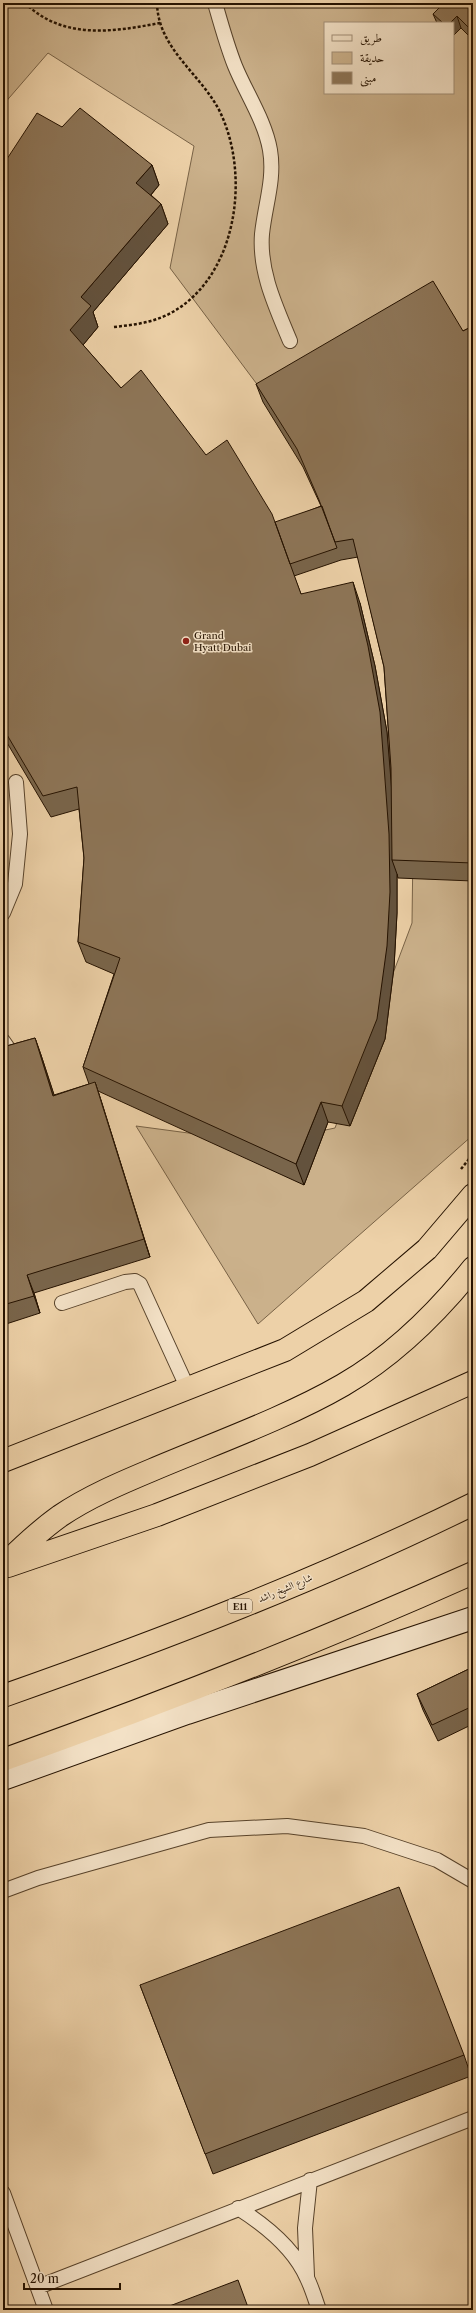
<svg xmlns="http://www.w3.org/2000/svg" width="476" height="2313" viewBox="0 0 476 2313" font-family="'Libre Caslon Text',Amiri,serif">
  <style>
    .green { fill: #cbb18b; stroke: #786246; fill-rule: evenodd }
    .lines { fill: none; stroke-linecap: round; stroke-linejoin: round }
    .lane-casing { stroke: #57422a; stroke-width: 16 }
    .secondary-casing { stroke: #251200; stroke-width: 24 }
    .highway-casing { stroke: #251200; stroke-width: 24 }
    .path { stroke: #251200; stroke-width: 2.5; stroke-dasharray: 3 2; stroke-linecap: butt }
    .lane { stroke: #f3e1c6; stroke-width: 14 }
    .secondary { stroke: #f3e1c6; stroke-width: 22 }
    .highway { stroke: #edd1a8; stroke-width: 22 }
    .wall { fill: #79654b; stroke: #251200; fill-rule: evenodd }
    .shaded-wall { fill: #63523d; stroke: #251200 }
    .building { fill: #8d7557; stroke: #251200 }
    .poi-dot { fill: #8f2418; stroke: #f3e1c6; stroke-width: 1.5 }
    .labels { text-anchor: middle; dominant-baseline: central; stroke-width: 3; stroke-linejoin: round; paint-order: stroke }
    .shield { fill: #f3e1c6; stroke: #63503b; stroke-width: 1 }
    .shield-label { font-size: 9px; font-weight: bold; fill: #251200 }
    .poi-label { font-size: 10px; fill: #251200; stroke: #f3e1c6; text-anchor: start }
    .street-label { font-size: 10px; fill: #251200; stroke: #f3e1c6 }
  </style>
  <rect width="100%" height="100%" fill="#edd1a8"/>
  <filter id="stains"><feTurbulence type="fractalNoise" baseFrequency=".005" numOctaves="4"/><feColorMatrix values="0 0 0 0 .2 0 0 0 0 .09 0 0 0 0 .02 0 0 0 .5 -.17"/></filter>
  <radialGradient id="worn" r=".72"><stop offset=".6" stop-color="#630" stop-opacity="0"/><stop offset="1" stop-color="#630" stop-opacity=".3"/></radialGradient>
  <path class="green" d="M3 3H473V1135L258 1324 136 1126 263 1143 335 1128 412 923 415 692 377 521 286 423 170 268 194 146 48 53 3 105ZM325 23H453V93H325Z"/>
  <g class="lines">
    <defs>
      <path id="lane" d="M215 3C221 24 227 46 235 66 246 93 265 121 270 150 275 179 265 205 262 234 259 272 276 307 290 341
        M3 913 15 884 20 834 16 782
        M3 1041 17 1061
        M62 1303 125 1282 135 1281 140 1284 188 1389
        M3 1891 38 1878 209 1830 287 1826 364 1836 437 1860 473 1881
        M3 2193 46 2310
        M238 2208C265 2225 294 2248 307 2278 312 2288 315 2299 319 2310
        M307 2276 305 2228 310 2180
        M38 2287 473 2118"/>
      <path id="secondary" d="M3 1779 187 1713 473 1618"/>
      <path id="highway" d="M3 1461 285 1350 366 1301 427 1249 473 1195
        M3 1566C21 1548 39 1531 60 1516 88 1497 121 1483 152 1470 213 1444 286 1418 343 1385 395 1355 436 1314 473 1268
        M8 1566 157 1515 310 1455 473 1382
        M3 1696C162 1640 321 1579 473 1504
        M3 1760C162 1703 319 1642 473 1573"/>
    </defs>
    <use href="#lane" class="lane-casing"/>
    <use href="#secondary" class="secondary-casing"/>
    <use href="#highway" class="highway-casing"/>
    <path class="path" d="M25 3C63 40 112 32 160 23
      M114 327C132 325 150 323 167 315 236 281 251 179 221 114 203 75 158 50 157 3
      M461 1169 473 1154"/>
    <use href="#lane" class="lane"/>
    <use href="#secondary" class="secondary"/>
    <use href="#highway" class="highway"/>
  </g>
  <path class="wall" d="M434 3H470L473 6V40L461 28 453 23H437L433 14 439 8Z
    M62 127 152 165 159 185 151 195 161 204 168 224 93 312 98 327 83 345 121 388 206 455 276 524 321 506 303 467 263 402 256 384 463 331 473 326V881L398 878 397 874V913L394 967 385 1039 350 1126 328 1122 304 1185 98 1091 150 1257 34 1293 40 1313 3 1325V1047L35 1038 41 1055 54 1095 89 1084 83 1067 114 974 86 962 78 942 84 858 79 809 51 817 3 736V165ZM358 557 384 667 391 768V780L387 732 375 666 360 603 301 594 294 576 341 560Z
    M473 1667V1724L438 1741 423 1710 417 1694Z
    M140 1985 464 2055 471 2076 213 2174Z"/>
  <path class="shaded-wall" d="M457 16 461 28 453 36V23H450Z
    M473 26V38L470 29Z
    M152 165 159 185 144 203 136 183Z
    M161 204 168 224 93 312 98 327 78 351 70 330 81 297Z
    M353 582 360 603 375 666 387 732 397 854 392 860 397 874V913L394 967 385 1039 350 1126 342 1106Z
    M35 1038 41 1055 60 1113 53 1096Z
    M95 1082 101 1100 150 1257 144 1239Z
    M321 1102 328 1122 304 1185 296 1164Z
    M27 1275 34 1293 40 1313 34 1296Z"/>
  <path class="building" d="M441 3H470L473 6V26L470 29 457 16 450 23H443L433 14 443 4Z
    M80 108 152 165 136 183 161 204 81 297 91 306 70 330 121 388 141 370 206 455 227 440 272 514 301 594 353 582 368 646 380 712 389 834 390 892 387 946 377 1019 342 1106 321 1102 296 1164 83 1067 120 958 78 942 84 858 77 787 43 796 3 728V696L4 695 3 693V165L37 113 62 127Z
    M433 281 463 331 473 326V863L392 860 391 768 384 667 353 539 335 542 319 500 297 449 256 384Z
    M322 506 337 548 290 564 275 522Z
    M35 1038 53 1096 95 1082 144 1239 27 1275 34 1296 3 1305V1047Z
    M473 1667V1706L432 1725 417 1694Z
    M399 1887 464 2055 205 2154 140 1985Z
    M238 2280 249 2310H159Z"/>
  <circle class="poi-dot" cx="186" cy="641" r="4"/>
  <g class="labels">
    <rect class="shield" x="228" y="1599" width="24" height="14" rx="3"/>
    <g class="shield-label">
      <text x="240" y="1606">E11</text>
    </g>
    <g class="poi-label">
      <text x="194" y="635">Grand<tspan x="194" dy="12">Hyatt Dubai</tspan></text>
    </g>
    <g class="street-label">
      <text transform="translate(285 1588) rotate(-23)">شارع الشيخ راشد</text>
    </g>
  </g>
  <rect width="476" height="2313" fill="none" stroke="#edd1a8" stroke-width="16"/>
  <rect x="4" y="4" width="468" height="2305" fill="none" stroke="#251200" stroke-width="2"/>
  <rect x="8" y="8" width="460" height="2297" fill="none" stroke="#251200"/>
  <rect x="324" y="22" width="130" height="72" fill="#f3e1c6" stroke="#a18e77"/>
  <rect x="332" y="35" width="20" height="6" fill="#f3e1c6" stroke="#a18e77"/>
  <text x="360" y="42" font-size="12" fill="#251200">طريق</text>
  <rect x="332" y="52" width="20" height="12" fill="#cbb18b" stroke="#a18e77"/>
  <text x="360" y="62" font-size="12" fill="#251200">حديقة</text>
  <rect x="332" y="72" width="20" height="12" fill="#8d7557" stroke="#a18e77"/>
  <text x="360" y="82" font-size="12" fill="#251200">مبنى</text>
  <path d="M24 2283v6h96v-6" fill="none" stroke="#251200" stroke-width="2"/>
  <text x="30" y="2283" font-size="12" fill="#251200" stroke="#f3e1c6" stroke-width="3" paint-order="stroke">20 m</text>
  <rect width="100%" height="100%" filter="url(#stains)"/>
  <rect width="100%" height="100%" fill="url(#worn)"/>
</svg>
